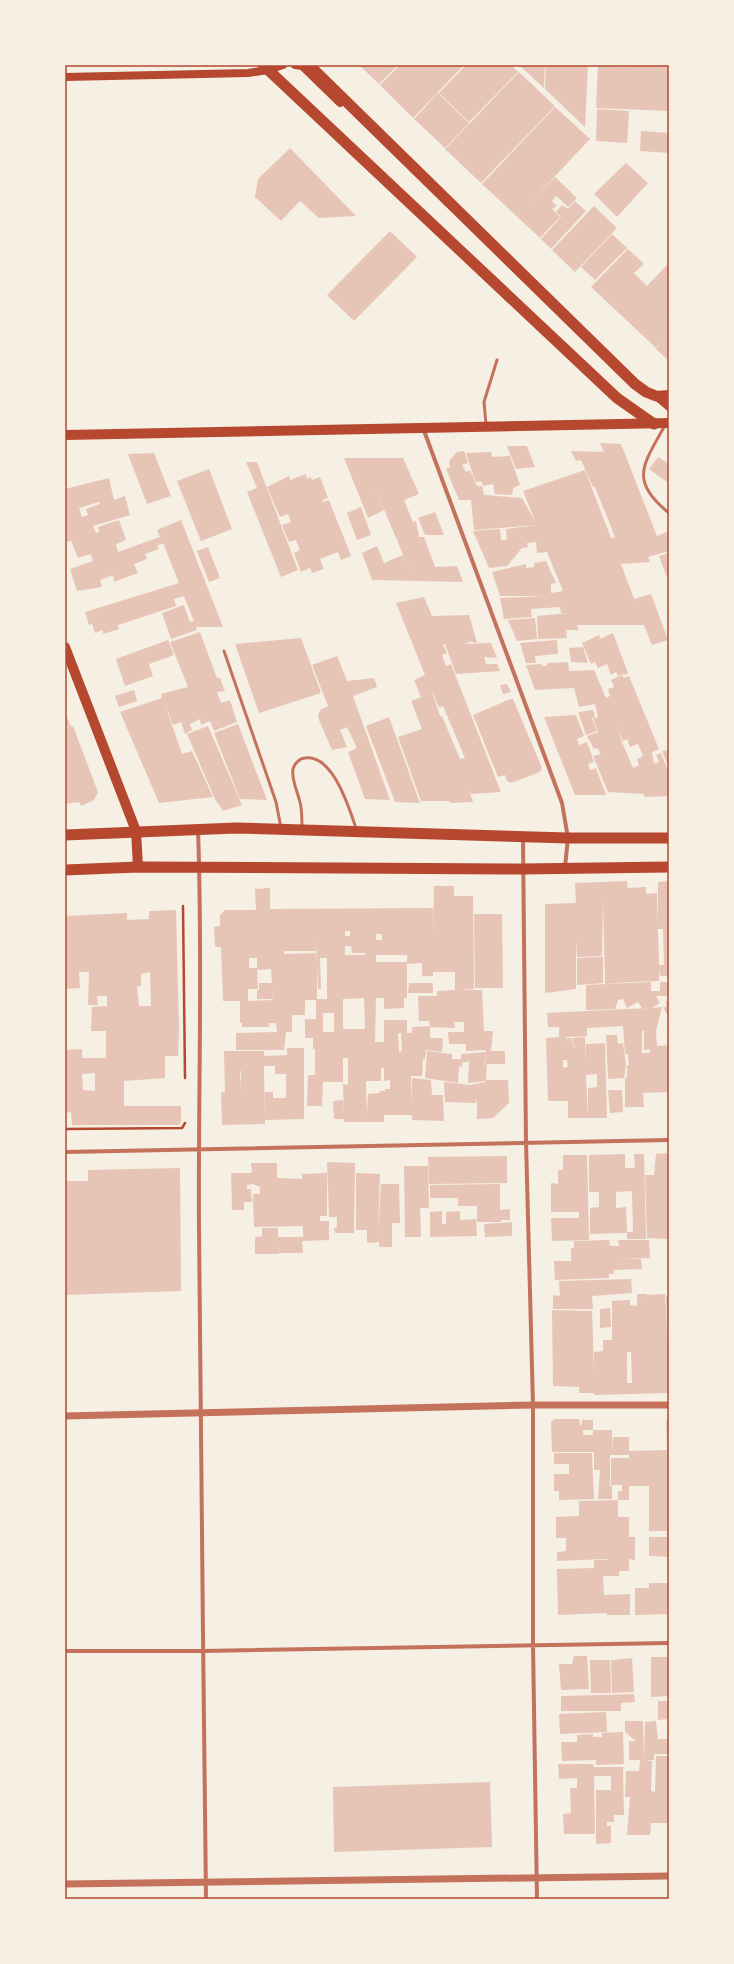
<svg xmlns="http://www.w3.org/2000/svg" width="734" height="1964" viewBox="0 0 734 1964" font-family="'Source Sans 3',sans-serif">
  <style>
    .building { fill: #e6c5b7; fill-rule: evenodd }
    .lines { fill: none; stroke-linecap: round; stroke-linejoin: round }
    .path { stroke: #b5482f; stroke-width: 2.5 }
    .service { stroke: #c5725c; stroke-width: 3 }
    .minor { stroke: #c5725c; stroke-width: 4 }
    .tertiary { stroke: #c5725c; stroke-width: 7 }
    .secondary { stroke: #b5482f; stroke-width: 8 }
    .primary { stroke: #b5482f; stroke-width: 10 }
    .trunk { stroke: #b5482f; stroke-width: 11 }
    .neatline { fill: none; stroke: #b5482f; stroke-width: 1.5 }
  </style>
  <rect width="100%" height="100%" fill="#f6efe4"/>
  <path class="building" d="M359 65H398L379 84Z
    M400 65H464L413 118 380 85Z
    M466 65H511L518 72 469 122 439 93Z
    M519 65H545L544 88Z
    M546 65H588L585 127 545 89Z
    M630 65H669V111L596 108 598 66 629 67Z
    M519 72 555 106 481 183 445 149Z
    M438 93 469 123 445 148 414 119Z
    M555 107 590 139 527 206 555 177 577 198 568 207 556 196 552 201 557 206 552 209 560 217 540 238 482 184Z
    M597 109 629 111 627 143 596 141Z
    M641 131 669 133V153L640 151Z
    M290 148 356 216 319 218 300 201 281 221 255 197 258 179Z
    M626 163 648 183 617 217 594 194Z
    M575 201 586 211 551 249 541 239 561 217 556 212 562 205 568 209Z
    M594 206 617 228 575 272 552 250Z
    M390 231 417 257 354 321 327 295Z
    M612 234 627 248 595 280 581 267Z
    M628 249 644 264 634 273 647 286 669 263V319L665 317 669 320V361L656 349 662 342 656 348 591 287Z
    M600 443 621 444 657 536 669 531V551L648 557 650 562 621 564 636 604 634 599 651 594 668 640 652 645 644 625H577L579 630H566L567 638 538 639 537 616 569 613H561L560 607 531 609 532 617 504 619 500 598 546 596H500L492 572 526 564V568L534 567V563L546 561 556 583 551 584V593L563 591 547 552 537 553 536 542 527 543 528 547 522 548 507 566 489 568 473 531 500 529 501 540H507L506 529 537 525 474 530 471 500H459L446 469 450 467 449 461 457 452 464 451 468 463 462 465 466 472 470 470 477 486H482L484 495 522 498 536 523 523 491 585 470 611 538 615 537 595 487H593L581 460 576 461 571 451 604 452Z
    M507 446H527L535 467 516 469Z
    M491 452 492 457 510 456 520 485 513 488 512 495 495 494 493 484 483 486 481 481 476 482 474 478 466 453Z
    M154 453 171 496 147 504 128 454Z
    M658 457 669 464V479L667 482 649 469Z
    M344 458H403L419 494 404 500 413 522 416 521 419 537H424L435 567 457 566 463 582 372 580 362 553 377 546 384 563 403 555 413 578 373 483 384 510 368 518Z
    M246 462H257L298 570 281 577 247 492 257 488Z
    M209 469 232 529 201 541 177 481Z
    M306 474 307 479 311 477 312 480 320 477 328 498 322 500 323 502 329 500 351 556 341 560 338 552 320 559 324 569 312 573 310 568 301 572 294 553 300 550 296 540 289 542 282 525 291 522 288 514 280 517 267 487 289 476 290 480Z
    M109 478 114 500 125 496 130 515 93 526 96 533 99 532 98 527 119 520 126 540 116 544 118 552 160 537 157 530 181 520 223 627H196L197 630 171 639 162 613 184 605 190 622 194 621 184 596 174 599 176 606 118 625 119 629 103 634V630L95 633 92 624 89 625 85 612 179 583 163 543 157 546 159 549 145 554 147 559 134 564 138 573 114 582 113 575 100 580 102 587 77 591 70 569 93 561 91 554 78 558 71 541 65 542V489ZM99 502 100 504 86 509 88 515 82 517 79 508Z
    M361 507 371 535 357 540 347 513Z
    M435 512 444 535H425L418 518Z
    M208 547 220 578 209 582 197 551Z
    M669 553V583L659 556Z
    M424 597 432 616 469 615 477 643 468 641 469 643 463 644 491 643 497 658 484 657 486 664H497L500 671 456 674 445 644 443 645 447 653 442 655 446 666 451 664 501 792 471 794 468 786 473 802 450 803 449 801H421L398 737 422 729 411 701 421 697 414 680 425 675 396 603ZM431 688 439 708 443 706 465 758 460 759 442 716 441 717 439 713Z
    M535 618 537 639 517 641 508 620Z
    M200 632 217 678H220L225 691 217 692 221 703 230 700 237 722 214 731 210 721 201 725 200 719 190 724 192 730 185 734 181 722 173 725 164 702 182 754 192 751 213 797 159 803 120 712 162 698 161 694 188 687 170 642Z
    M613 633 628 673 624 675 623 674 618 676 616 672 611 675 607 664 598 668 595 662 591 664 582 643 599 635 600 639Z
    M301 638 321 693 259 713 235 644Z
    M168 640 174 655 149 664 153 676 125 686 116 659Z
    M557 640 558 654 535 656 536 663H526L520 643Z
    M583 647 588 663 571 662 569 648Z
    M337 656 347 681 374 678 377 687 353 696 390 800 365 799 348 752 357 748 347 727 340 730 347 747 332 750 319 720 318 715 320 710 328 706 312 665Z
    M568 662 569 671 594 670 606 698 610 696 608 689 614 687 611 680 622 675 624 678 629 676 659 749 652 752 654 764 659 762 656 755 661 753 669 773V796L645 797 643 794 608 792 593 756 601 754 597 748 594 749 587 736 598 732 593 719 598 717 595 704 579 707 574 688 535 690 526 665 542 664V666H547V663ZM617 727 623 741 627 739 630 747 638 744 643 756 637 759 639 765 633 768 622 742Z
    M507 684 511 692 503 694 500 685Z
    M134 690 137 701 119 707 115 696Z
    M513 699 542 768 540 772 511 783 507 781 505 775 498 777 473 715 508 700Z
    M593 710 595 717 589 720 592 719 597 731 586 735 578 712Z
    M65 712 71 727 65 728Z
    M576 715 584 736 577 739 579 745 587 742 594 762 588 764 590 770 596 768 606 795H575L544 717Z
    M389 717 420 803 395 802 366 726Z
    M238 724 267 800 240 799 214 733Z
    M73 726 98 792 94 800 81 806 79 802 65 804V729Z
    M208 726 242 805 223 811 215 799 187 734Z
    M669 750V768L662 751Z
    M627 881 628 888 646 887V894L657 893 659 965H664L663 929H658V882L669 881V976H660L659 969V981L630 982 629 901 630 982 605 984 603 901 602 956 577 957 576 941V989L545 993V904L576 903 575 883Z
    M434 886H454V896H473L474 989 457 990H482L484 1031H493L491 1051H505V1064H485L486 1050 466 1051V1044H449L448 1032H464V1022H454L455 1028 430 1027 429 1021H419L418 996H437V991L455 990V972H433V976H422V963L407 964V998H404V1008L384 1009V998H376L375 1042H384V1020H407V1033H412V1027L430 1026V1038H443L442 1052 426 1050 425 1059H423L422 1076H411V1104L412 1078 431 1080 432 1095H443L444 1121 412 1120V1115H384V1122H344V1119H334L333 1101 343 1100 344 1112 343 1084 348 1085V1058H343V1082H323L322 1106H307L308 1075H315V1049H313V1038H305V1019H316V1000H305V1015H292V1032H286L284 1050H236V1033L277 1032 276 1023H269V1027H242V1023H240V1001H223L221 947H215L214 927 220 926V915L225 910H256L255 889 270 888V909L433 908V932ZM345 931H350V936H345ZM376 934H382V940H376ZM316 942 318 989H321L320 958H327V999H317V953L284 954V951H317ZM345 946H351L352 953H365V955H345ZM376 955H407V962H376ZM249 958H257V970L271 969 273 1000 248 1001V989H258L257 968H249ZM364 998 365 1029H343V999ZM323 1013H334V1032H323ZM398 1033H401L402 1051 399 1052ZM381 1068H384V1081L390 1080V1089H385V1091H379L380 1093 368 1094 367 1114 366 1081H381Z
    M176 910 179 1029 178 1056H165V1078L124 1081V1106H181V1122L179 1125H72L71 1112 65 1113V1050L82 1049V1058H106V1031H91L92 1007 107 1006V996H97L98 1005H88L89 972H79L80 988 65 989V916L127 913V920L149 919V911ZM150 972 151 1006H139L137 986H141V974ZM95 1073V1091L83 1090 82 1074Z
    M474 914H502L503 988H475Z
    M603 957V983L577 985V958Z
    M651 982V991H660V982H669V996H656L660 1003 652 1008 662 1007 656 1031 657 1046 669 1045V1092L643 1093 644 1107H625V1078H627V1065H629L628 1054H625L623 1026 587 1028V1036L566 1037 567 1043V1038H572L573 1047 579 1046H573V1038L585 1037 586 1064V1044L605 1043 607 1118H588V1088L597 1087V1074L586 1075 588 1118H568V1101H548L546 1038 559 1037V1027H548L547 1013 648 1008H642L638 1002 627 1008 623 999 618 1000 615 1009 586 1010V985ZM642 1031H644V1050L649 1049 650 1053H642ZM563 1060H567L568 1067 563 1068Z
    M259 983H272L273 999H257V990H259Z
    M409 983H433V993H408Z
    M666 1001H669V1018L663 1007H666Z
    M606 1035H617L618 1044 623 1043 626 1065 624 1078 608 1079Z
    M287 1048H304V1119L265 1120V1124L222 1125 221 1092H225L224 1051H264V1056L287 1055ZM264 1066H275V1074H286V1098H273V1092H265V1115L264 1071H241L240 1091V1071H264Z
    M427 1051 452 1054V1059H461V1054L486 1052 484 1065 487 1064 486 1081 468 1083 469 1061 462 1063V1067L459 1066 458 1083 425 1078Z
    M486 1080H508L509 1103 493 1118 477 1119V1097L476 1103 445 1102 444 1082 470 1085 486 1082Z
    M608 1090H622L623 1112 610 1113Z
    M669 1153V1239L647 1238 645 1175H654L656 1154Z
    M625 1154V1168H635L634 1154H644L646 1239H627V1233L590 1234V1208L599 1207V1192H589V1155ZM632 1191 633 1232H627L626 1207 616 1208V1192Z
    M563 1155H587L589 1240 552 1241 551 1218H579V1212H551V1183L558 1184V1170H563Z
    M507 1156V1183L429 1184 428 1157Z
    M327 1162 355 1163 354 1233H335L334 1228 337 1227V1217H329Z
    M251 1163H277V1178L302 1179V1174L327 1173V1216H320V1221H329V1240L302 1241 303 1253H279L278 1242 279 1254H255V1237L262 1236V1228H278V1237H303V1226L254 1227 253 1194H260V1187L253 1184 247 1185V1189H251L252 1202H244V1210H232L231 1173H252Z
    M404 1166H428L429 1208H420L421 1237H405Z
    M180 1168 181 1291 65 1295V1181H88V1170Z
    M356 1173 380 1174 378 1235 381 1184H399L400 1223H392V1247H379V1242L367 1243V1230H356Z
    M500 1184V1210L510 1209V1220H501V1222H477V1206H458V1198H430V1185Z
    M442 1211V1224H446V1212L460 1211V1220L476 1219 477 1236 430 1237V1212Z
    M512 1222V1236L485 1237 484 1224Z
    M609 1240 610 1246H619L618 1240H649L650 1258 620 1259H641L642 1269 614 1270V1274H609V1278L555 1280 554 1261H571V1248H574V1241Z
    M631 1279 632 1293 592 1296 593 1309H553V1295L560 1296 559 1281Z
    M637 1294H647L648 1325 647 1295 665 1294 668 1347H669V1393L594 1395V1393H579V1387L553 1386 552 1310 592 1311 594 1371V1352L603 1351V1340H612V1301L630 1300V1305L637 1306ZM627 1352H631L632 1383H627Z
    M666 1296H669V1325H667Z
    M610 1308 611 1327 600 1328V1309Z
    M555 1419H579L580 1425H582V1420H593V1430H583V1435H593V1430H612V1450L613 1437H629V1451L667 1450 666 1421H669V1519H667V1522H669V1557L649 1556V1537H667V1531H649V1486H629V1500H618V1491H622V1485H611V1458H629V1455H610V1485H607L612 1486V1499H598L600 1470H594V1452H552L551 1422Z
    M554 1453H592L594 1499 559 1500V1491H554V1474H569V1464H554Z
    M618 1500V1517H629V1537H635V1560L629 1559V1571H619V1576H603L604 1595 630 1594V1615H607V1613L558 1615 557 1569 594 1568V1560H607V1559L557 1561V1552L566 1551V1538H556V1517L579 1516V1501Z
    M649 1583H669V1614L635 1615V1588H649Z
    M574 1656H587L589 1689 561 1690 559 1664H572Z
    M651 1657H668V1696L651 1697Z
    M632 1658 634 1692 612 1693 611 1660Z
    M590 1660H610L611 1693H591Z
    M634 1694 635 1702 621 1703V1711H561V1696Z
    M658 1701H668L669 1719 658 1720Z
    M606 1712 607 1732 560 1734 559 1714Z
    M625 1721H643L644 1760 652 1761 651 1791 655 1792 656 1756H669V1823H651L650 1835H627L630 1797H625L626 1771H639L640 1760H629V1741H636L625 1732Z
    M656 1721 658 1739H669V1754H654V1760H644L645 1722Z
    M623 1732 624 1764 596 1765V1760L562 1761 561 1742H577V1735L593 1734V1737H602V1733Z
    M558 1764H593L594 1767H623L624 1815H614V1822H607V1826H611V1843L596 1844V1790H611V1776H594L595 1834H564L563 1814 571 1813 570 1788H577V1778L559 1779Z
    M490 1782 492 1847 334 1852 333 1787Z"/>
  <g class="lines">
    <path class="path" d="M183 906 185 1078
      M65 1129 182 1128 185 1123"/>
    <path class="service" d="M486 424 484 402 497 360
      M664 427C643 465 629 481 669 513
      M224 651 276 802 281 828
      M302 827C302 819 302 810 300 802 298 793 291 779 293 769 294 764 300 758 305 758 333 754 349 808 356 828"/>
    <path class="minor" d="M423 428 562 803 568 838 565 867
      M198 830C203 962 198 1095 199 1227 200 1451 204 1675 206 1899
      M523 838 526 1142 533 1405V1645L537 1899
      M65 1152 669 1140
      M65 1651H203L669 1643"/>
    <path class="tertiary" d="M65 1416 533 1405H669
      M65 1884 669 1876"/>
    <path class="secondary" d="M295 65 302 66 340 103
      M65 77 248 73 268 70 283 65
      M656 396 669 407"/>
    <path class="primary" d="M656 396 669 395
      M65 435 669 423
      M65 647 136 831 138 867"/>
    <path class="trunk" d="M263 65 617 398 654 424
      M309 65 635 384 646 392 656 396
      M65 835 236 828 568 838H669
      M65 870 138 867 522 869 669 867"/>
  </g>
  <rect width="734" height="1964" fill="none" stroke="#f6efe4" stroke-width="132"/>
  <rect x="66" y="66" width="602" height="1832" class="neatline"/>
</svg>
